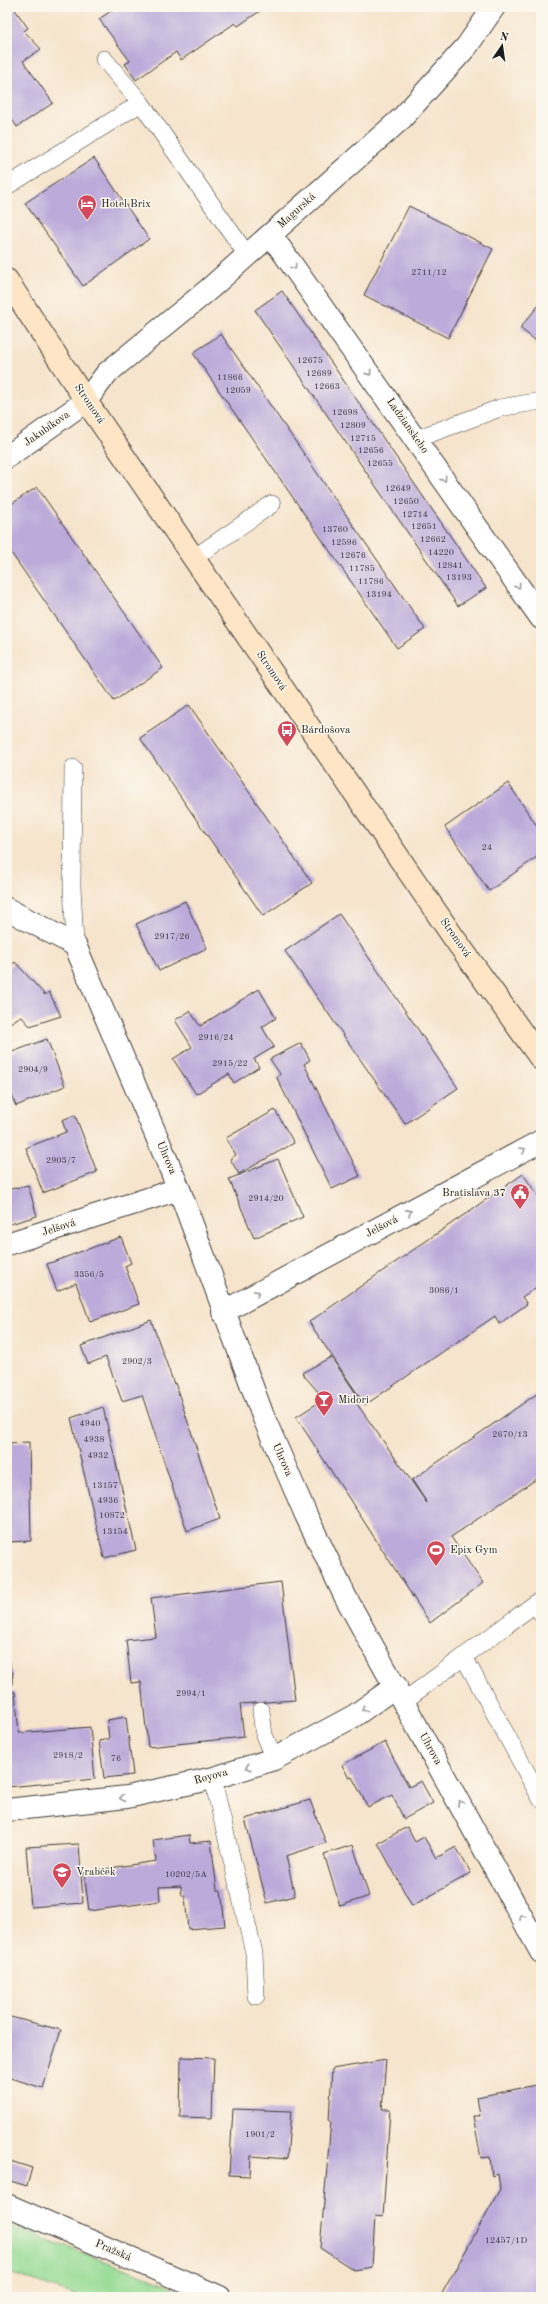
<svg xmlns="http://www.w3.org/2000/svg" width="548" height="2304" viewBox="0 0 548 2304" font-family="'Old Standard TT',serif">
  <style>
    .green { fill: #96db94; stroke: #597c58 }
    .building { fill: #bcaada }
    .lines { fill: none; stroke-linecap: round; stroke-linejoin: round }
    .lane-casing { stroke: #3d3a36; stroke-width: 18 }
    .street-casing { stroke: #3d3a36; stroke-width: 24 }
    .secondary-casing { stroke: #3d3a36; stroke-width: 24 }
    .lane { stroke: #fff; stroke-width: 17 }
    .street { stroke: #fff; stroke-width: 22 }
    .secondary { stroke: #fde5c5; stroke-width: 22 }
    .oneway { stroke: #999 }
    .labels { text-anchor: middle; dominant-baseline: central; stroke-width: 3; stroke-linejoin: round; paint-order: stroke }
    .number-label { font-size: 9px; fill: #44404c }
    .poi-label { font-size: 11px; fill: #1c1c1c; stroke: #fbf7ec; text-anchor: start }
    .street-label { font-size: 11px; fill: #1c1c1c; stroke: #fbf7ec }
  </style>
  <rect width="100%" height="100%" fill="#fbf7ec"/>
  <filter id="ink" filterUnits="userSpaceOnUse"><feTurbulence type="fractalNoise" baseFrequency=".025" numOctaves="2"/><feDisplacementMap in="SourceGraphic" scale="8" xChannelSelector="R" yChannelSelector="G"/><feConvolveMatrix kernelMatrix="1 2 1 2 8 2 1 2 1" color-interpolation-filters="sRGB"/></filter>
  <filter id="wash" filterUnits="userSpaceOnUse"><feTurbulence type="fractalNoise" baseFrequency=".012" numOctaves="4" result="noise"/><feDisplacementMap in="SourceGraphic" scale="16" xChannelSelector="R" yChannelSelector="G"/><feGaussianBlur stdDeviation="0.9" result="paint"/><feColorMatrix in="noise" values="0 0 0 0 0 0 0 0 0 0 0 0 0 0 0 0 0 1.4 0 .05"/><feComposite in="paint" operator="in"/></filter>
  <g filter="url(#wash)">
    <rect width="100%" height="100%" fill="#f6e4cc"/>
    <path class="green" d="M7 2225 151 2278 196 2297H80L7 2272Z"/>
    <g id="blocks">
      <path class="building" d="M7 7H13L28 28 24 31 41 49 23 61 53 103 17 127 7 112Z
        M117 7H266L238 26 235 23 181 60 176 52 136 80 125 64 130 61 99 19Z
        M94 158 149 239 83 286 25 203Z
        M409 206 493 249 448 338 364 295Z
        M282 291 486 588 458 606 255 310Z
        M538 306 541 308V345L520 328Z
        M221 334 425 629 397 648 193 353Z
        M37 487 163 668 114 701 7 547V507Z
        M189 705 312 883 263 916 140 738Z
        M508 783 541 832V854L489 891 445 827Z
        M185 901 207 948 159 971 136 924Z
        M339 914 458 1088 405 1124 285 951Z
        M15 962 45 995 49 992 61 1016 30 1026 21 1016 7 1025V969Z
        M259 989 276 1018 262 1027 274 1047 254 1059 259 1067 234 1083 229 1074 196 1094 173 1059 192 1047 175 1020 190 1011 200 1026Z
        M47 1039 65 1086 16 1106 7 1084V1054Z
        M301 1043 310 1060 304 1064 360 1176 332 1189 277 1078 280 1074 270 1059Z
        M275 1110 294 1143 239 1174 230 1159 236 1155 226 1138Z
        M75 1115 97 1172 43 1193 26 1148 66 1132 62 1120Z
        M278 1159 303 1217 254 1238 229 1179Z
        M523 1174 541 1200V1284L522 1297 527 1304 499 1324 495 1316 365 1405 309 1322Z
        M28 1185 37 1216 7 1225V1190Z
        M121 1237 131 1263 125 1266 139 1304 90 1322 76 1283 57 1291 47 1264Z
        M151 1320 174 1384 175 1383 220 1519 187 1531 142 1395 122 1401 106 1357 88 1364 81 1346Z
        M331 1357 362 1402 357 1404 427 1503 412 1480 541 1391V1476L451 1537 483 1583 430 1623 296 1417 324 1399 302 1373Z
        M103 1407 136 1550 104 1558 71 1418Z
        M29 1442 31 1541 7 1542V1443Z
        M281 1582 295 1700 240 1704 244 1737 148 1747 141 1682 131 1683 126 1640 156 1637 151 1598Z
        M7 1656H9L11 1672H13L11 1692H15L19 1733 90 1727 95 1779 7 1787Z
        M126 1717 133 1775 104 1778 99 1741 109 1739 107 1720Z
        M385 1742 409 1787 421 1781 433 1803 404 1819 392 1795 368 1807 352 1777 349 1778 342 1765Z
        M310 1800 326 1843 286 1856 295 1896 267 1903 245 1819Z
        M407 1827 415 1842 424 1837 436 1858 456 1847 471 1873 412 1906 378 1843Z
        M189 1835 190 1843 211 1841 217 1890H221L225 1926 188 1929 185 1896H182L181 1886 159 1887 160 1901 89 1911 84 1872 156 1861 153 1840Z
        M79 1844 83 1903 31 1907 26 1847Z
        M353 1845 369 1896 340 1906 324 1854Z
        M7 2016 61 2030 43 2088 7 2077Z
        M181 2057 214 2058 212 2118 180 2117Z
        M386 2060 382 2109H390L383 2217 375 2216 372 2267 354 2270 320 2248 331 2121H329L332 2069Z
        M541 2084V2290L537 2297H440L500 2189 498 2174 492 2176 490 2157 481 2158 473 2116H480L477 2097Z
        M233 2109 291 2111 287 2159 251 2156 250 2176 229 2175Z
        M7 2160 32 2168 27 2186 7 2180Z"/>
    </g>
  </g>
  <g filter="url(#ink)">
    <use href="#blocks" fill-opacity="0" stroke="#3d3a36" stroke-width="1"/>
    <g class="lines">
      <defs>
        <path id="lane" d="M104 59 141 103 247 255
          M7 186 141 103
          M416 439 500 408 541 401
          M194 558 272 504
          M73 768 72 886 75 945
          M464 1657 541 1799
          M404 1701 536 1603 541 1613
          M261 1711 264 1735 274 1759
          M214 1778 216 1793 254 1953 256 1996"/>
        <path id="street" d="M271 235 541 618
          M7 457 86 401 107 373 208 290 402 118 467 46 494 7
          M7 909 75 945 179 1189 263 1416 306 1515 345 1596 541 1952
          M7 1244 179 1189
          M223 1312 541 1141
          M7 1810 127 1797 214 1778 274 1759 354 1716 396 1686
          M7 2205 220 2297"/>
        <path id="secondary" d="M7 280 86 401 454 938 541 1059"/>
      </defs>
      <use href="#lane" class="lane-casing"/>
      <use href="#street" class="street-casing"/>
      <use href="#secondary" class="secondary-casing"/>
      <use href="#lane" class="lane"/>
      <use href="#street" class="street"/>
      <use href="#secondary" class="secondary"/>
    </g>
    <defs><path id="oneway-chevron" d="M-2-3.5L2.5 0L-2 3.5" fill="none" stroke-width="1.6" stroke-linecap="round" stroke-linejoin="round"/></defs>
    <g class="oneway">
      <use href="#oneway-chevron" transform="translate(294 267) rotate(55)"/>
      <use href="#oneway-chevron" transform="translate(369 373) rotate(55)"/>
      <use href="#oneway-chevron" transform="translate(444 479) rotate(55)"/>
      <use href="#oneway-chevron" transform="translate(518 586) rotate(55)"/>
      <use href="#oneway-chevron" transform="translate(523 1150) rotate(-29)"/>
      <use href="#oneway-chevron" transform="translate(409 1212) rotate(-28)"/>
      <use href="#oneway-chevron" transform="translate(257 1293) rotate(-28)"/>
      <use href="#oneway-chevron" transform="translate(364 1709) rotate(144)"/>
      <use href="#oneway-chevron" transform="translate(248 1767) rotate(162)"/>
      <use href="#oneway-chevron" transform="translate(122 1798) rotate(172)"/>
      <use href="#oneway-chevron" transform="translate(460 1803) rotate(-119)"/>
      <use href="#oneway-chevron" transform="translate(522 1917) rotate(-119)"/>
    </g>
  </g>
  <defs>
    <symbol id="hotel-pin" viewBox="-11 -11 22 30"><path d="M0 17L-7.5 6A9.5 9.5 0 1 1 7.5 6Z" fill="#d1495b" stroke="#fbf7ec"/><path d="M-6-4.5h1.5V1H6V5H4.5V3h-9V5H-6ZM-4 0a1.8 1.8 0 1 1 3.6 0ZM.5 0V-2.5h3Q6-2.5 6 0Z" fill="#fff"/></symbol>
    <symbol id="bus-pin" viewBox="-11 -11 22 30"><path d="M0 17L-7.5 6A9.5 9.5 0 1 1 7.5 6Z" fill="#d1495b" stroke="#fbf7ec"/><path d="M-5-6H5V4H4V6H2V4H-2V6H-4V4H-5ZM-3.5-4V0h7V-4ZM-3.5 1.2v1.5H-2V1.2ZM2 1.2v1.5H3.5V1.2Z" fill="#fff"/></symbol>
    <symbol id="civic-pin" viewBox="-11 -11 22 30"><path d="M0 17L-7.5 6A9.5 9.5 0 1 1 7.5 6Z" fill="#d1495b" stroke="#fbf7ec"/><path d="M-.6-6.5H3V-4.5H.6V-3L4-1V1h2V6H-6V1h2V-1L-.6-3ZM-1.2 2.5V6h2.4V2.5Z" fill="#fff"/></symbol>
    <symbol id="bar-pin" viewBox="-11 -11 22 30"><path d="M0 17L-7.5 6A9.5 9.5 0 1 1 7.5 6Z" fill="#d1495b" stroke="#fbf7ec"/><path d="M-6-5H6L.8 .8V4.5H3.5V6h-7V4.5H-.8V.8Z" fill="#fff"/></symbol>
    <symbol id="stadium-pin" viewBox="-11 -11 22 30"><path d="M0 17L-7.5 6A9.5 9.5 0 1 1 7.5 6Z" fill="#d1495b" stroke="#fbf7ec"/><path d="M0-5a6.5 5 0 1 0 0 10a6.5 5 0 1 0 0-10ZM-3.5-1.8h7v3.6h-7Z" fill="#fff"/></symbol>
    <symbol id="school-pin" viewBox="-11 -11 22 30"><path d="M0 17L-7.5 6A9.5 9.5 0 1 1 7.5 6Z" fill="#d1495b" stroke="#fbf7ec"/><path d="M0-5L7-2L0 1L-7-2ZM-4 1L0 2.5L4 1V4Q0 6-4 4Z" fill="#fff"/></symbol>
  </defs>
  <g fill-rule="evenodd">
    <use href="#hotel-pin" x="76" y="193" width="22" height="30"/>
    <use href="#bus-pin" x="276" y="719" width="22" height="30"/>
    <use href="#civic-pin" x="509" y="1182" width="22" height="30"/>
    <use href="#bar-pin" x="313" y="1389" width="22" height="30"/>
    <use href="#stadium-pin" x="425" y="1539" width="22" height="30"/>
    <use href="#school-pin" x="51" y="1861" width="22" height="30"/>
  </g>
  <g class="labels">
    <g class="number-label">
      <text x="429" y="272">2711/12</text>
      <text x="310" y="360">12675</text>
      <text x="319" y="373">12689</text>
      <text x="230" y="377">11866</text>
      <text x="327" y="386">12663</text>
      <text x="238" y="390">12059</text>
      <text x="345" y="412">12698</text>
      <text x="353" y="425">12809</text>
      <text x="363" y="438">12715</text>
      <text x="371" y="450">12656</text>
      <text x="380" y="463">12655</text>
      <text x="398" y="488">12649</text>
      <text x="406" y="501">12650</text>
      <text x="415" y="514">12714</text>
      <text x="424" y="526">12651</text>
      <text x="335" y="529">13760</text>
      <text x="433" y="539">12662</text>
      <text x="344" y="542">12596</text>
      <text x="441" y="552">14220</text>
      <text x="353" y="555">12676</text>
      <text x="450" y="565">12841</text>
      <text x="362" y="568">11785</text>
      <text x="459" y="577">13193</text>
      <text x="371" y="581">11786</text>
      <text x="379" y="594">13194</text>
      <text x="487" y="847">24</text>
      <text x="172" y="936">2917/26</text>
      <text x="216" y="1037">2916/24</text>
      <text x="230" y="1063">2915/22</text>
      <text x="33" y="1069">2904/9</text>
      <text x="61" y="1160">2903/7</text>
      <text x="266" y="1198">2914/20</text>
      <text x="89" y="1274">3356/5</text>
      <text x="444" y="1290">3086/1</text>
      <text x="137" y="1361">2902/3</text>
      <text x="90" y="1423">4940</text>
      <text x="510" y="1434">2670/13</text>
      <text x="94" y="1439">4938</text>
      <text x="98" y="1455">4932</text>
      <text x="105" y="1485">13157</text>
      <text x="108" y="1500">4936</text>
      <text x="112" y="1515">10872</text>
      <text x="115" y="1531">13154</text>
      <text x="191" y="1693">2994/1</text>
      <text x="68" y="1755">2918/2</text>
      <text x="116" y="1758">76</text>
      <text x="186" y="1874">10202/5A</text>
      <text x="260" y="2134">1901/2</text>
      <text x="506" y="2240">12457/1D</text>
    </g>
    <g class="poi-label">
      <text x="101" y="204">Hotel Brix</text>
      <text x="301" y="730">Bárdošova</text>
      <text x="506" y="1193" text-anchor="end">Bratislava 37</text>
      <text x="338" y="1400">Midori</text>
      <text x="450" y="1550">Epix Gym</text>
      <text x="76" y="1872">Vrabček</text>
    </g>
    <g class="street-label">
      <text transform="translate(297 211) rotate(-42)">Magurská</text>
      <text transform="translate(89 404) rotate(56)">Stromová</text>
      <text transform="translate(407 426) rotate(55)">Ladzianskeho</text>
      <text transform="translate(47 429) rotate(-35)">Jakubíkova</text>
      <text transform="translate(271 671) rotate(56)">Stromová</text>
      <text transform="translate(455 938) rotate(55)">Stromová</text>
      <text transform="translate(166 1158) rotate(67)">Uhrova</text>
      <text transform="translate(382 1227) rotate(-28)">Jelšová</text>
      <text transform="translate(59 1228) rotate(-18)">Jelšová</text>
      <text transform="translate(282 1460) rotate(66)">Uhrova</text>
      <text transform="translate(430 1749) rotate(61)">Uhrova</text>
      <text transform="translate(211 1777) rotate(-15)">Royova</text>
      <text transform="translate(113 2251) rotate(23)">Pražská</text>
    </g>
  </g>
  <rect width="548" height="2304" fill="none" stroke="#fbf7ec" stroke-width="24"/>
  <g transform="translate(502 46) rotate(13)" stroke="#fbf7ec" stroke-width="3" paint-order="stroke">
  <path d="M0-3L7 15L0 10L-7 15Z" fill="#1c1c1c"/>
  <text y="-6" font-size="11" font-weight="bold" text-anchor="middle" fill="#1c1c1c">N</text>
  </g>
</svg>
